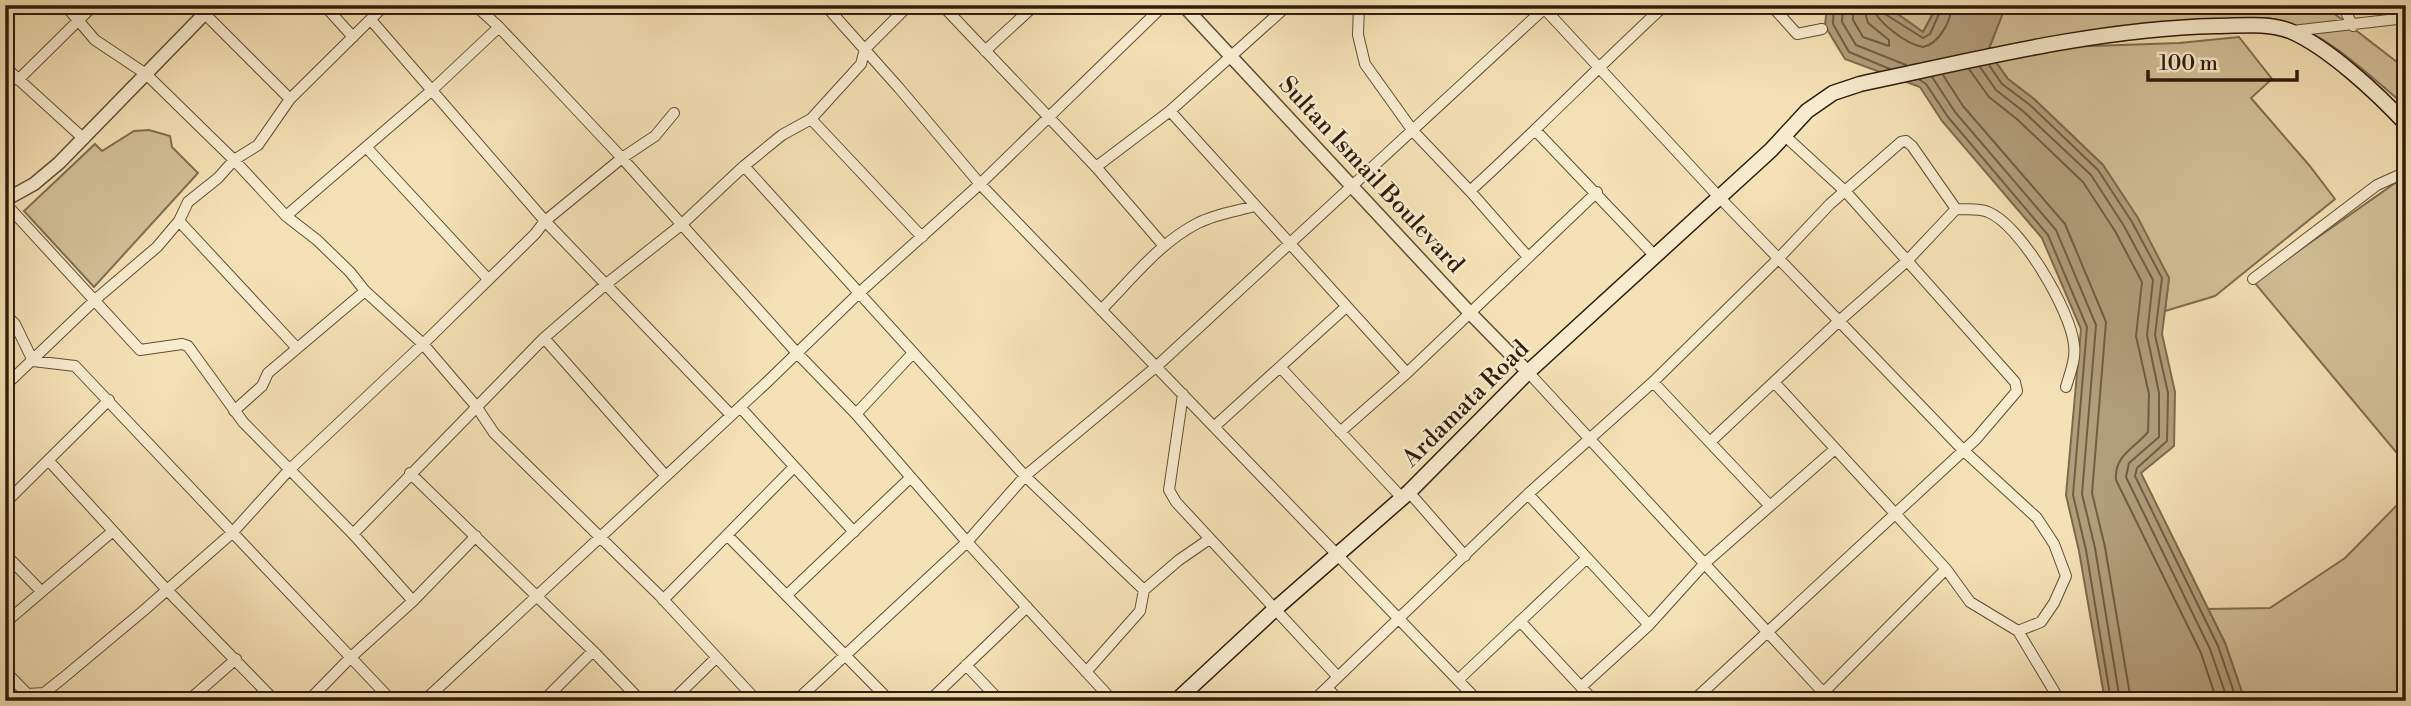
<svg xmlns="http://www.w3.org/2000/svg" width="2411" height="706" viewBox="0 0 2411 706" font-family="'Libre Bodoni',serif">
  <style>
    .green { fill: #d2c098; stroke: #806e52; stroke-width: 2 }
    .water { fill: #b19e7b; stroke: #7d6a4e; stroke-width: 2 }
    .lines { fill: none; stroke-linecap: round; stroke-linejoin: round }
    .shore { stroke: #705e43; stroke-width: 2 }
    .minor-casing { stroke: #604e36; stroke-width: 12 }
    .tertiary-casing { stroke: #604e36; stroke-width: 15 }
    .secondary-casing { stroke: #2e1d0b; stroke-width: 17 }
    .minor { stroke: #f8eccf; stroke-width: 10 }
    .tertiary { stroke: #f8eccf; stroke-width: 12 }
    .secondary { stroke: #f8eccf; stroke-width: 14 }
    .labels { text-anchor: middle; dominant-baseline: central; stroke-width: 5; stroke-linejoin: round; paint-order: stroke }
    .street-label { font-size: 24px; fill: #2e1d0b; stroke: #f8eccf }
  </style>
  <rect width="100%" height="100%" fill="#f4e1b5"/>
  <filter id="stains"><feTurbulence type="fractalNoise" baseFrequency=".00286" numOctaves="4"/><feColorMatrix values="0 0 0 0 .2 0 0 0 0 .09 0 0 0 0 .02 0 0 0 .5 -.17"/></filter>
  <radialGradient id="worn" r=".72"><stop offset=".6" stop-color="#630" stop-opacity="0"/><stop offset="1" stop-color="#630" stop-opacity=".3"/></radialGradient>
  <path class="green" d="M1889 5H1937L1923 32 1889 8Z
    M2006 5H2323L2406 69V95L2400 101C2365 72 2330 37 2286 22 2267 15 2242 19 2222 19 2144 22 2066 33 1989 49Z
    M2239 37 2272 79 2251 98 2309 165 2335 199 2215 296 2165 311 2169 278 2103 165 2034 99 2008 79 1996 62 2063 47 2179 43Z
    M149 130 170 136 172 147 198 173 94 287 24 211 95 144 102 151 134 131Z
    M2401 179 2406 186V464L2254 282Z
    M2406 496V701H2245L2225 643 2208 609 2270 608 2345 558Z"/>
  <path class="water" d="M1827 5H1874L1889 8 1923 32 1938 5H2006L1988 51 2008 79 2034 99 2103 165 2138 218 2169 278 2162 334 2175 392 2174 446 2141 473 2225 643 2245 701H2105L2079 551 2066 495 2081 329 2042 238 1942 121 1920 87 1845 59 1825 26Z"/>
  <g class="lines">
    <path class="shore" d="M1834 5 1833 24 1849 52 1890 69
      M1843 5 1842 22 1856 45 1906 65
      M1853 5V20L1863 37 1889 46V40L1868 23 1863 5
      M1873 5C1874 21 1908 45 1923 47 1939 44 1951 21 1952 5
      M1882 5 1885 14 1923 38 1930 34 1943 5
      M1989 65 2002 84 2030 105 2098 170 2132 222 2162 278 2155 335 2168 393 2167 441 2137 468 2135 476 2218 646 2237 701
      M1980 67 1996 90 2024 112 2091 175 2124 226 2153 280 2147 335 2159 393V437L2129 463 2126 477 2210 649 2228 701
      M1969 69 1989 97 2018 120 2083 182 2115 231 2142 282 2136 336 2149 394 2148 432C2135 448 2114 455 2116 480L2201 653 2217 701
      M1943 75 1963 106 2065 224 2106 322 2092 493 2105 547 2131 701
      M1932 77 1955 112 2056 230 2096 325 2082 494 2095 548 2120 701
      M1920 80 1926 84 1948 117 2048 235 2087 327 2073 495 2086 550 2111 701"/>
    <defs>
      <path id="minor" d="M65 5 95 40 146 74 234 160 286 216 317 240 350 272 365 291 423 344 476 406 494 433 660 596 757 701
        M196 5 290 99
        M324 5 353 37
        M475 5 499 27 622 158 797 353 856 414 967 542 1113 701
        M825 5 899 88 980 184 1478 701
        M942 5 1096 167 1164 246
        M1359 5 1358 35 1365 64 1413 131 1470 191 1528 257
        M1541 5 1718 196 1839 321 1963 450 2037 518 2054 544 2066 576 2054 603 2041 622 2018 631 1970 602 1946 569 1774 382
        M1771 5 1797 34 1822 29
        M2342 5 2353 26
        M371 20 545 221 731 415
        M2292 31 2406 18
        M985 51 1035 5
        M5 67 84 139
        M18 80 94 5
        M1170 111 1407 373
        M811 119 922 237
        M1536 131 1654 255
        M366 147 488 279
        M744 166 1025 476 1144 590
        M1096 167 1170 111 1288 5
        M1470 191C1537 130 1599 66 1665 5
        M5 203 140 350 182 344 188 346 243 422 353 534 413 601
        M286 216 431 91 499 27
        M179 221 296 347
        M2253 279 2377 185 2406 172
        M1101 310C1131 280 1160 242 1198 223 1215 214 1237 211 1255 206
        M5 314 15 324 33 361 75 366 392 701
        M544 338 665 475
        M1280 367 1402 498
        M1528 372 1831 701
        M1653 382 1770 506
        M5 386 96 299 157 247 179 221 188 202 218 178 234 160 258 145 290 99 385 5
        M1183 394 1169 490 1176 502 1338 677
        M740 407 854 532
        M234 411 262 386 268 373 365 291
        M856 414 913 353
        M1215 426 1346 307
        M1340 432 1407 373 1597 192
        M1710 442 1839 321 1907 261 1956 209
        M49 461 167 590 275 701
        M410 473 593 651 641 701
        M1409 492 1465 556
        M1528 494 1649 625
        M5 503 109 400
        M353 534 544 338 605 285 681 225 744 166 782 135 811 119 861 64 865 49 909 5
        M727 535 890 701
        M5 554 41 591
        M787 595 910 478
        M663 600 794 467
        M1520 621 1594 701
        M5 623 113 531
        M2018 631 2060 701
        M966 665 1000 701
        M5 671 34 701
        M1086 672 1140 611 1144 590 1179 560 1208 540
        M1458 680 1587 558
        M1581 687 1649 625 1705 563 1835 449
        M1327 688 1340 701
        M16 701 27 694 44 693 63 678 142 612 232 533 289 470 423 344 535 234 545 221 622 158 655 136 674 113
        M188 701 236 659
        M308 701 350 658 413 601 476 536
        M424 701 765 384 859 293 980 184 1164 5
        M543 701 593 651
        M672 701 716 658
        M796 701 967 542 1025 476 1157 366 1548 5
        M929 701 1027 607
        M1313 701 1528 494 1653 382 1779 258 1830 204 1901 142 1906 141 1912 146 1956 209C1966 210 1979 208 1988 212 2020 224 2071 311 2074 345 2076 359 2070 373 2066 387
        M1693 701 1976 439 2017 391 2015 382 1846 192 1784 135
        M1815 701 1946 569"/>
      <path id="tertiary" d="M1183 5 1470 313 1528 372
        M5 200 34 184 59 163 213 5"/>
      <path id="secondary" d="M1176 701 1274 610 1409 492 1528 372 1771 150 1807 111 1833 93 1860 84C1978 59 2095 29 2216 26 2240 26 2267 22 2290 31 2328 47 2378 94 2406 124"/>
    </defs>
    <use href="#minor" class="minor-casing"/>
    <use href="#tertiary" class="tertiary-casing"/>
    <use href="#secondary" class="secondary-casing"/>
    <use href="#minor" class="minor"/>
    <use href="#tertiary" class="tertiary"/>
    <use href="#secondary" class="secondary"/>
  </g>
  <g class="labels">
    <g class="street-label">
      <text transform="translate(1371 175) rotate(47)">Sultan Ismail Boulevard</text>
      <text transform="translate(1466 404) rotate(-45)">Ardamata Road</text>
    </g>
  </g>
  <rect width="2411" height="706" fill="none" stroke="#f4e1b5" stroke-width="28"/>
  <rect x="7" y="7" width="2397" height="692" fill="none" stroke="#2e1d0b" stroke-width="3.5"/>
  <rect x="14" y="14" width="2383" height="678" fill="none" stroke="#2e1d0b" stroke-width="2"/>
  <path d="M2148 70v10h149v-10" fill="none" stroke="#2e1d0b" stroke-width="3.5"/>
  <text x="2159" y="70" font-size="21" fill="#2e1d0b" stroke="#f8eccf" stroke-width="5" paint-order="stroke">100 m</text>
  <rect width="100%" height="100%" filter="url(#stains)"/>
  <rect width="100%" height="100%" fill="url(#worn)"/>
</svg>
